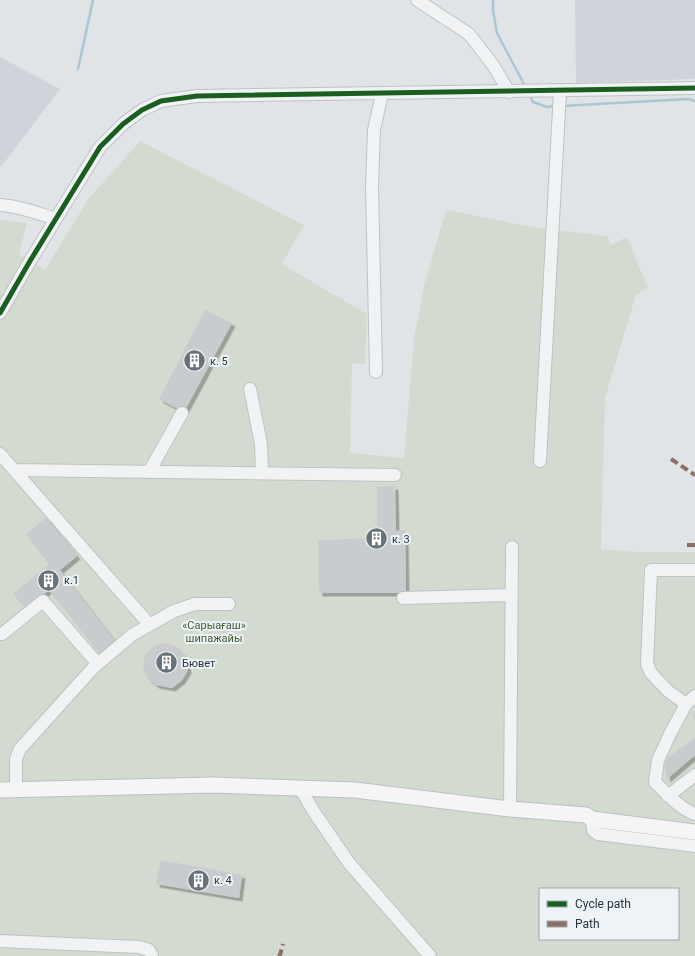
<svg xmlns="http://www.w3.org/2000/svg" width="695" height="956" viewBox="0 0 695 956" font-family="Roboto,sans-serif">
  <style>
    .built { fill: #ced4da }
    .green { fill: #d3dbd0; fill-rule: evenodd }
    .lines { fill: none; stroke-linecap: round; stroke-linejoin: round }
    .stream { stroke: #acc7d3; stroke-width: 2.5 }
    .building { fill: #c9ccce; filter: url(#shadow) }
    .minor-casing { stroke: #bfc2c4; stroke-width: 14 }
    .major-casing { stroke: #bcc1c4; stroke-width: 17 }
    .minor { stroke: #f0f2f3; stroke-width: 12 }
    .major { stroke: #f5f5f6; stroke-width: 15 }
    .quiet { stroke: #8d6e63; stroke-width: 4; stroke-dasharray: 8 4; stroke-linecap: butt }
    .cycleway-casing { stroke: #edf3f6; stroke-width: 8 }
    .cycleway { stroke: #1b5e20; stroke-width: 5 }
    .labels { text-anchor: middle; dominant-baseline: central; stroke-width: 4; stroke-linejoin: round; paint-order: stroke }
    .poi-label { font-size: 11px; fill: #263540; stroke: #edf3f6; text-anchor: start }
    .park-label { font-size: 11px; fill: #425d32; stroke: #edf3f6 }
  </style>
  <defs>
    <filter id="shadow"><feDropShadow dx="3.5" dy="3.5" stdDeviation="0" flood-color="#0004"/></filter>
  </defs>
  <rect width="100%" height="100%" fill="#e1e4e6"/>
  <path class="built" d="M575 0H695V79L576 83Z
    M0 57 60 89 0 168Z"/>
  <path class="green" d="M140 141 304 225 282 264 367 314 365 364 352 363 350 453 404 458 414 338 424 286 446 210 538 228 608 236 610 245 627 237 648 288 636 295 605 398 601 549 638 552H695V956H0V220L27 223 19 254 45 270 89 198ZM540 889H678V939H540Z"/>
  <g class="lines">
    <path class="stream" d="M493 0V11L497 33 525 86
      M78 69 93 0
      M529 94 533 102 547 107 555 106
      M562 106 688 99 695 101"/>
  </g>
  <path class="building" d="M205 310 232 323 184 412 159 399Z
    M395 486 396 531 405 530 406 593H319L318 540 377 538V487Z
    M46 518 77 556 60 570 119 646 102 657 49 590 26 608 13 594 49 564 26 534Z
    M165 643 176 646 186 657 188 670 182 680 172 688 156 685 148 679 143 669 145 655 155 645Z
    M695 709V721H694L693 714Z
    M695 737V755L667 779 666 774 665 766 666 762 668 758Z
    M161 860 242 875 239 898 156 884Z"/>
  <g class="lines">
    <defs>
      <path id="minor" d="M417 0 469 34 493 65 509 92
        M0 205C19 206 37 213 56 219
        M0 313 30 261 100 147 123 124 142 110 161 101 197 96 695 88
        M376 372 372 187 374 130 382 94
        M250 389 261 444 262 473
        M0 454 149 624
        M540 461 560 91
        M14 470 395 475
        M149 472 182 413
        M403 598 511 595
        M2 634 43 601 98 664
        M695 696 686 704 671 732 658 760 655 782C665 792 681 810 695 814
        M686 704 668 691 651 673 647 664 651 570H695
        M300 788 314 812 349 863 430 956
        M16 790V759L20 749 93 668 132 635 174 611 195 604H229
        M668 796 695 775
        M510 809 512 547
        M592 819 593 830 598 834 695 846
        M0 941 139 947 149 950 152 956"/>
      <path id="major" d="M0 790 213 785 355 790 510 809 586 815 592 819 695 832"/>
    </defs>
    <use href="#minor" class="minor-casing"/>
    <use href="#major" class="major-casing"/>
    <use href="#minor" class="minor"/>
    <use href="#major" class="major"/>
    <path class="quiet" d="M671 459 695 475
      M687 545H695
      M278 956 280 955 283 944"/>
    <defs>
      <path id="cycleway" d="M0 313 30 261 100 147 123 124 142 110 161 101 197 96 695 88"/>
    </defs>
    <use href="#cycleway" class="cycleway-casing"/>
    <use href="#cycleway" class="cycleway"/>
  </g>
  <defs>
    <symbol id="building-disc" viewBox="-11 -11 22 22"><circle r="9.5" fill="#67727a" stroke="#edf3f6"/><path d="M-4-6H4V6H1V3H-1V6H-4ZM-2.5-4.3h1.7v1.8h-1.7ZM.8-4.3h1.7v1.8H.8ZM-2.5-1h1.7V.8h-1.7ZM.8-1h1.7V.8H.8Z" fill="#fff"/></symbol>
  </defs>
  <g fill-rule="evenodd">
    <use href="#building-disc" x="182" y="348" width="25" height="25"/>
    <use href="#building-disc" x="364" y="526" width="25" height="25"/>
    <use href="#building-disc" x="36" y="568" width="25" height="25"/>
    <use href="#building-disc" x="154" y="650" width="25" height="25"/>
    <use href="#building-disc" x="186" y="868" width="25" height="25"/>
  </g>
  <g class="labels">
    <g class="poi-label">
      <text x="210" y="361">к. 5</text>
      <text x="392" y="539">к. 3</text>
      <text x="64" y="580">к.1</text>
      <text x="182" y="663">Бювет</text>
      <text x="214" y="880">к. 4</text>
    </g>
    <g class="park-label">
      <text x="214" y="625">«Сарыағаш»<tspan x="214" dy="13">шипажайы</tspan></text>
    </g>
  </g>
  <rect x="539" y="888" width="140" height="52" fill="#edf3f6" stroke="#9da7ad"/>
  <rect x="547" y="901" width="20" height="6" fill="#1b5e20" stroke="#9da7ad"/>
  <text x="575" y="908" font-size="12" fill="#263540">Cycle path</text>
  <rect x="547" y="921" width="20" height="6" fill="#8d6e63" stroke="#9da7ad"/>
  <text x="575" y="928" font-size="12" fill="#263540">Path</text>
</svg>
